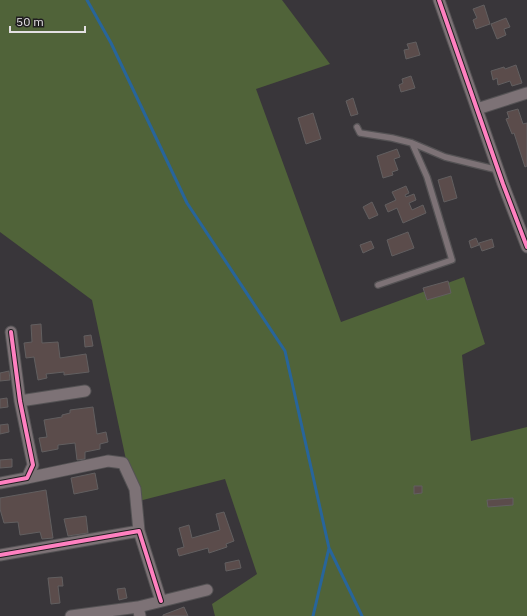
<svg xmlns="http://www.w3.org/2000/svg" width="527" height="616" viewBox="0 0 527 616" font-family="'IBM Plex Sans',sans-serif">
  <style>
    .green { fill: #506339 }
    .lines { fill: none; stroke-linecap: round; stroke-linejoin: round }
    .stream { stroke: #28659a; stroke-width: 3 }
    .building { fill: #5b4c4b; stroke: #625f60 }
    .lane-casing { stroke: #545254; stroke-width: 8 }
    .street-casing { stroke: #545254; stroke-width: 13 }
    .lane { stroke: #7d7276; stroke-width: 5.5 }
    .street { stroke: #7d7276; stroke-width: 11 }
    .cycleway-casing { stroke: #201e20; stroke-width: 6 }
    .cycleway { stroke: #ff80c0; stroke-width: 4 }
  </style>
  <rect width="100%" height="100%" fill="#39363a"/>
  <path class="green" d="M0 0H282L330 64 256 89 341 322 464 277 485 344 462 355 471 441 527 427V616H215L212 604 257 574 225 479 135 502 92 300 0 232Z"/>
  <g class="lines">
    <path class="stream" d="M87 0 111 43 187 203 285 351 329 548 362 616
      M313 616 329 548"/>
  </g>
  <path class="building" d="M484 5 490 24 476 29 473 20 477 18 473 9Z
    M506 18 510 27 504 29 506 35 497 39 491 24Z
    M416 42 420 55 406 59 404 50 409 49 407 44Z
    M516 65 522 83 512 86 510 81 498 85 497 78 493 80 491 71 504 67 505 69Z
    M411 76 415 88 401 92 399 85 403 83 402 79Z
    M353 98 358 114 351 116 346 101Z
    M518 109 523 124 527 123V166L525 167 514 133 512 134 506 119 509 118 507 112Z
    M313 113 321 139 306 144 298 118Z
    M397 149 400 157 394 159 398 170 392 172 393 175 383 178 377 156Z
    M451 176 457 198 444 202 438 180Z
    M406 186 409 193 405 195 406 197 414 194 416 200 409 203 412 210 423 205 426 213 403 223 397 208 388 212 385 205 396 200 392 192Z
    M372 202 378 215 369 219 363 207Z
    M408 232 414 248 392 256 387 240Z
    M476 238 479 245 471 248 469 241Z
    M492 239 494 247 482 251 479 243Z
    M371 241 374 248 363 253 360 245Z
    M448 281 451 293 427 300 423 288Z
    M41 324 42 343 58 342 60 358 86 354 89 372 64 375V372L46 374 47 378 38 380 34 357 26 358 24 343 32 342 31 325Z
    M91 335 93 346 85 347 84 336Z
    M9 371 10 380 0 381V373Z
    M7 398 8 407 0 408V399Z
    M93 407 97 434 106 432 108 442 100 444V449L85 452V459L77 460 75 443 58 445V449L42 452 39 438 47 437 44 420 62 417V415L70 413V410Z
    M8 424 9 432 0 434V425Z
    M12 459V467L0 468V460Z
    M95 473 98 489 74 494 71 478Z
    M414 486H422V493L414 494Z
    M46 490 53 538 42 539 40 532 20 535 18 522 4 523 0 509V498Z
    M513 498V505L488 507 487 500Z
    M224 512 234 541 226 544 227 547 209 553 208 548 179 556 177 549 184 547 179 528 189 525 192 538 220 530 216 514Z
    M86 516 88 533 68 536 64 519Z
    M239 560 241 568 226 571 225 563Z
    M62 577 63 586H58L60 603 51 604 48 578Z
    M125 588 127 598 119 600 117 589Z
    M184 607 188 616H163V615Z"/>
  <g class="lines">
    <defs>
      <path id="lane" d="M357 127 360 133 392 138 412 143 445 157 498 170
        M378 285 452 260 427 177 412 143"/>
      <path id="street" d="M439 0 503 184 527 247
        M477 109 527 93
        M20 401 85 391
        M27 478 108 461 123 463 135 489 139 531
        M0 483 27 478 33 465 20 401 11 332
        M0 555 139 531 161 601
        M138 607 207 590
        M71 616 138 607 140 616"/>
    </defs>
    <use href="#lane" class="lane-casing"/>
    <use href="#street" class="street-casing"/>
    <use href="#lane" class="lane"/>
    <use href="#street" class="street"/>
    <defs>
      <path id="cycleway" d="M439 0 503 184 527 247
        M0 483 27 478 33 465 20 401 11 332
        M0 555 139 531 161 601"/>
    </defs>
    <use href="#cycleway" class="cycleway-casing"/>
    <use href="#cycleway" class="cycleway"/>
  </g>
  <path d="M10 26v6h75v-6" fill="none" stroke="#e3e0e3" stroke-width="2"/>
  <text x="16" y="26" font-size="12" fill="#e3e0e3" stroke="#201e20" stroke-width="3" paint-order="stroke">50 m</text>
</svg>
